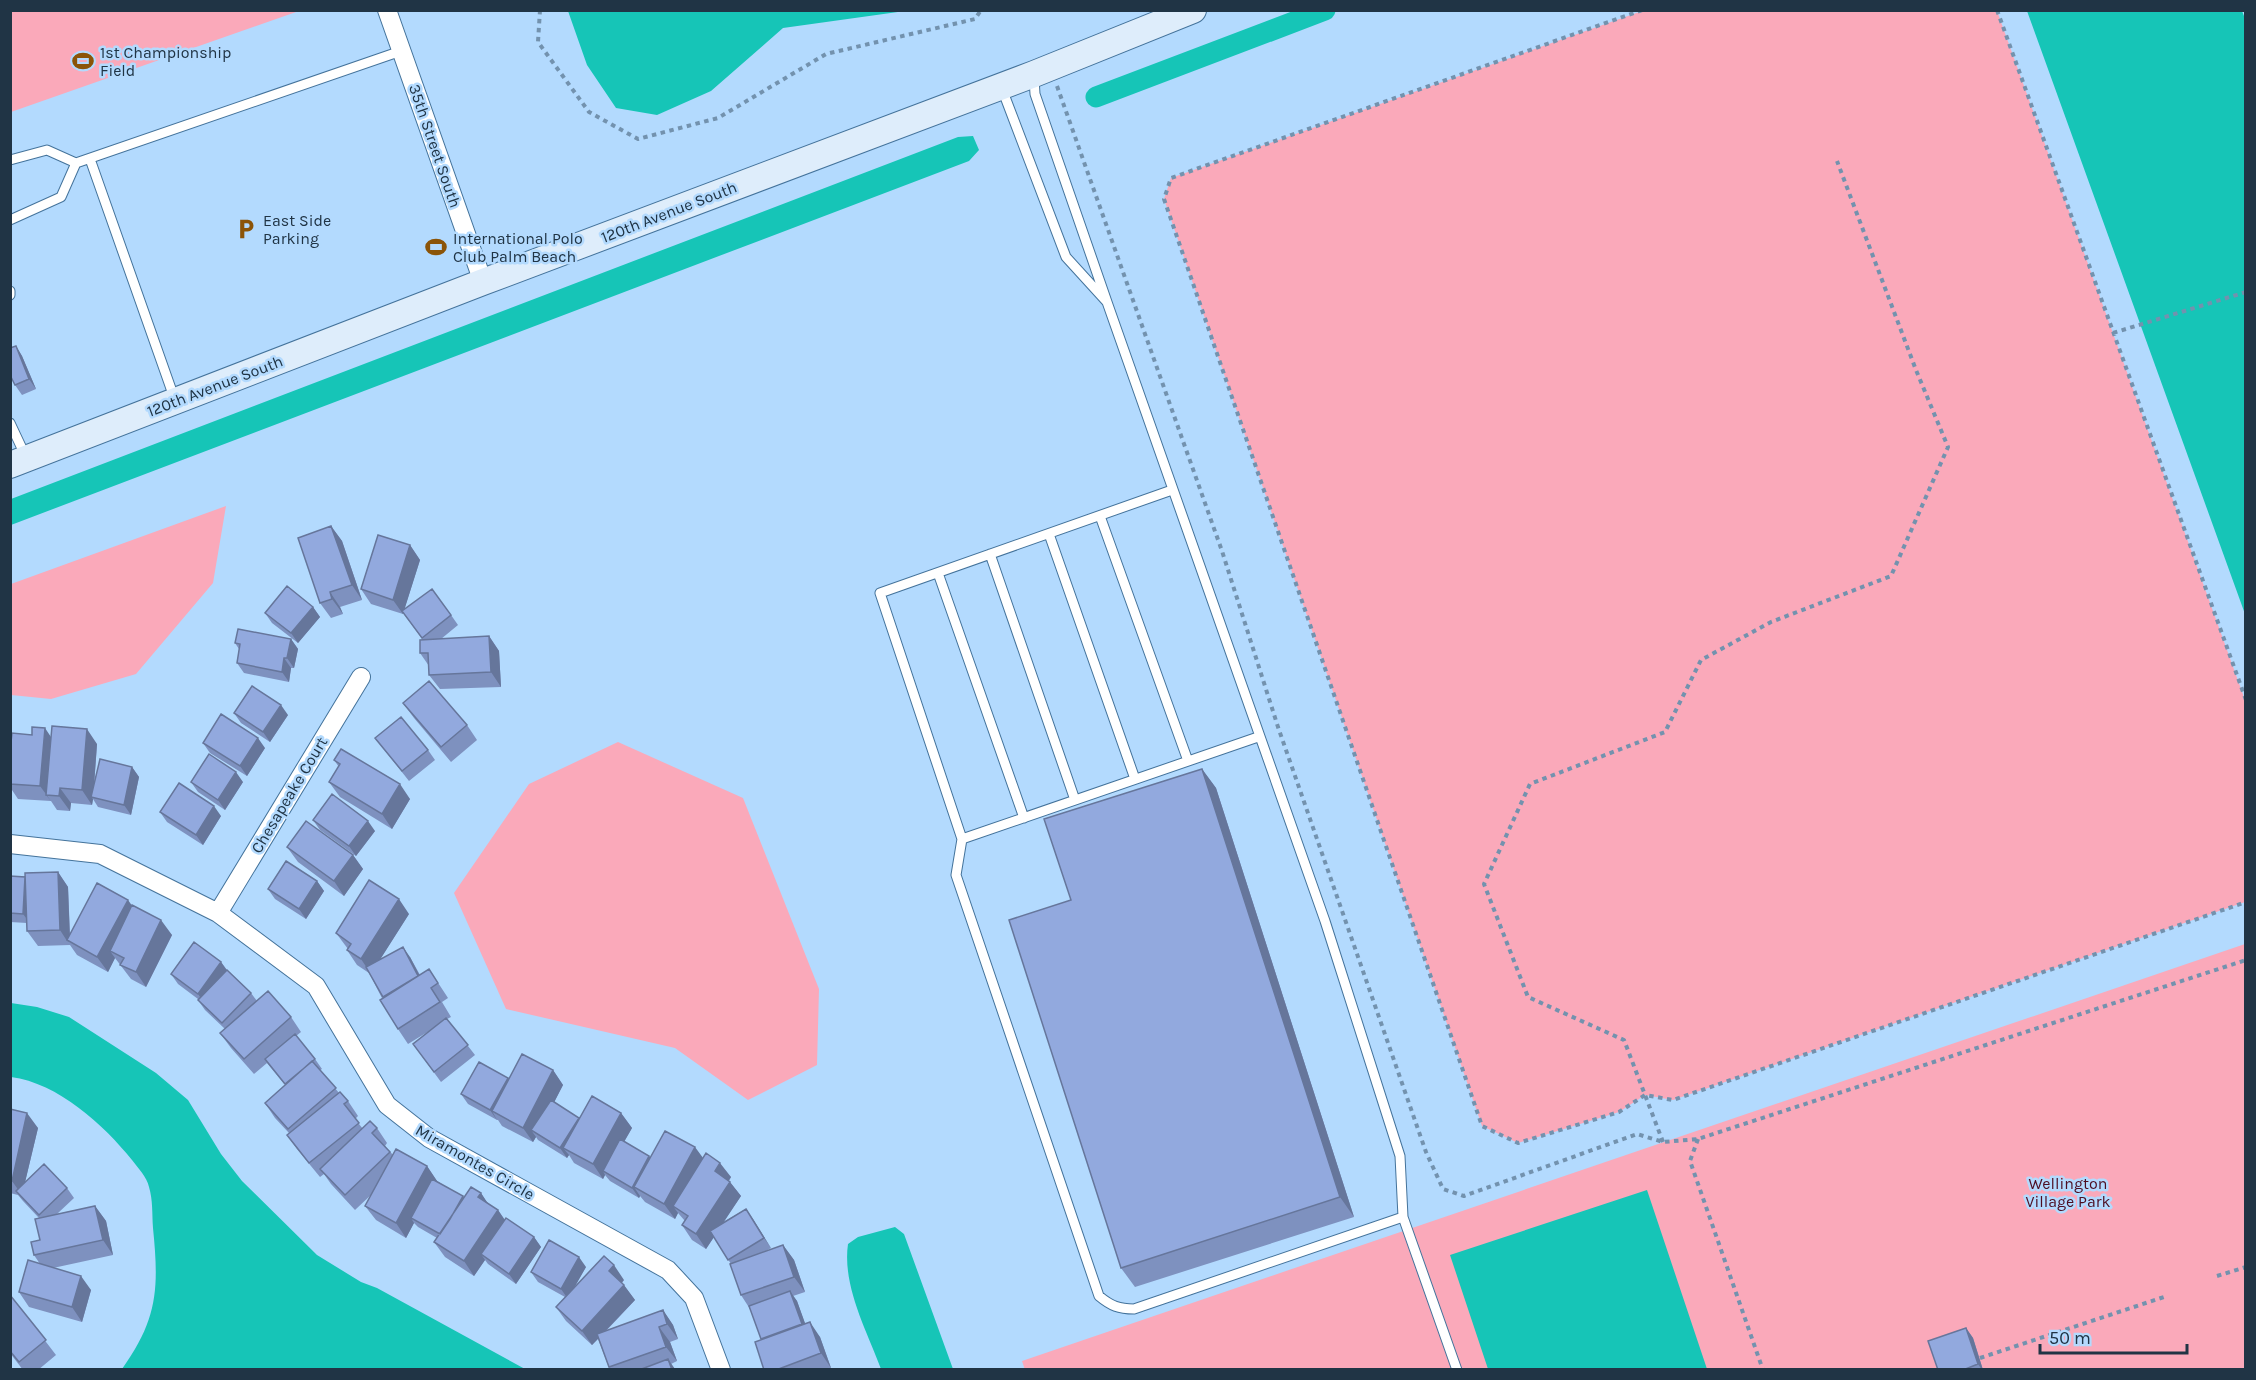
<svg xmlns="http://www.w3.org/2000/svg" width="2256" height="1380" viewBox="0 0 2256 1380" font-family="Karla,sans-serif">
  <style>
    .green { fill: #faa9ba }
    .water { fill: #16c5b7 }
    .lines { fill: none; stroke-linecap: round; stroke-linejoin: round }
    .canal { stroke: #16c5b7; stroke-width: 21 }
    .lane-casing { stroke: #44739b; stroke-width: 11 }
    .street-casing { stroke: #44739b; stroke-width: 20 }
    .secondary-casing { stroke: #44739b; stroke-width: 28 }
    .path { stroke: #7392ae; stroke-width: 4; stroke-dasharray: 4.5 4.5; stroke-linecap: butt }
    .lane { stroke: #fff; stroke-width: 9 }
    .street { stroke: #fff; stroke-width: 18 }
    .secondary { stroke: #deedfb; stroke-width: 26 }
    .wall { fill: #7e91bf }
    .shaded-wall { fill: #66769b }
    .building { fill: #92a9de; stroke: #66769b; stroke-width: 1.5 }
    .labels { text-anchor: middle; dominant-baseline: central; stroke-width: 5; stroke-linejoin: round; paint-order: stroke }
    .poi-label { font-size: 16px; fill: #203445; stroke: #b3dafe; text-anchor: start }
    .street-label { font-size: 16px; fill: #203445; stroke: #b3dafe }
    .park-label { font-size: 16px; fill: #4d0e22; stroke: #b3dafe }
  </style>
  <rect width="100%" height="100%" fill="#b3dafe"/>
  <path class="green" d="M11 10H299V11L11 112Z
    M1642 11H1997L2245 700V902L1673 1100 1645 1095 1619 1112 1518 1143 1482 1126 1164 199 1171 178Z
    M226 506 213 583 136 674 51 699 11 695V584Z
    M618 742 743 798 819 989 817 1065 748 1100 675 1048 506 1009 454 893 529 784Z
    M2245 944V1369L1025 1370 1022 1361Z"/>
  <path class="water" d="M568 11V10L905 11 783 28 711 91 657 115 616 108 587 65Z
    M2027 11H2242L2246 21 2245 614Z
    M973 136 979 150 969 161 11 525V499L958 137Z
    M11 1003 37 1007 69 1017 156 1073 188 1100 221 1154 242 1181 317 1255 361 1282 377 1288 525 1369H122C158 1319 159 1288 153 1228 152 1214 153 1200 149 1187 147 1177 138 1168 132 1160 104 1125 58 1083 11 1077Z
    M1647 1190 1707 1369H1488L1450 1255Z
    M895 1227 904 1234 953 1369H881C867 1331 842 1286 848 1244L858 1237Z"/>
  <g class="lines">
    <path class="canal" d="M1096 97 1325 10"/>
    <defs>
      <path id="lane" d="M1002 89 1066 257 1107 302 1035 94 1034 78
        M90 159 175 400
        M10 160 47 150 76 163 401 51
        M10 220 61 197 76 163
        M10 291V295
        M1107 302 1325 921 1400 1156 1403 1217 1457 1370
        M10 423 26 457
        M1100 516 1188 761
        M1049 534 1135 779
        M990 554 1075 800
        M938 573 1024 818
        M1258 737 962 839 956 875 1099 1296C1111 1306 1119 1309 1134 1309L1403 1217
        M962 839 880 593 1172 490"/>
      <path id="street" d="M387 10 483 282
        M10 844 100 854 218 913 316 986 387 1105 429 1138 668 1270 694 1298 721 1370
        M218 913 361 677"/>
      <path id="secondary" d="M10 465 483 282 1034 74 1193 10"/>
    </defs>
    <use href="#lane" class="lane-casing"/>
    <use href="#street" class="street-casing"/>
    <use href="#secondary" class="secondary-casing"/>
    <path class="path" d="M540 10 538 42 589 112 638 139 718 118 826 54 975 19 981 10
      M1642 10 1171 178 1164 199 1482 1126 1518 1143 1619 1112 1645 1095 1673 1100 2246 902
      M1997 10 2246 700
      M1057 86 1222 551 1278 727 1426 1152 1443 1189 1464 1196 1637 1134 1663 1142 1698 1139 2246 960
      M2113 333 2246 292
      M1698 1139 1690 1161 1763 1370
      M1663 1142 1624 1040 1528 997 1484 884 1530 784 1665 732 1701 660 1771 622 1891 576 1948 447 1916 370 1837 161
      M2217 1276 2246 1267
      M1980 1358 2167 1296"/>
    <use href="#lane" class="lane"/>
    <use href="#street" class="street"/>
    <use href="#secondary" class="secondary"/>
  </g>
  <path class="wall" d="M16 346 22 356 36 389 22 395 15 385Z
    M331 526 342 541 362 600 340 607 343 614 331 618 320 603Z
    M410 545 420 560 404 610 451 615 458 625 441 639 489 636 499 651 501 687 440 689 429 675V666L420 653 423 640 403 613V614L371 604 361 589Z
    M313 607 320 617 298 643 272 623 265 613Z
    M291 639 298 649 294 668H291L289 682 244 673 237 663 239 649 235 643Z
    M403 703 467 725 477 740 451 762 414 718Z
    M234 713 288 715 270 742 241 723Z
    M51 737 97 744 94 787 132 767 139 777 131 815 98 807 93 799 92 805 71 803 70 811 57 810 51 801 18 799 10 787V751Z
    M375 738 428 750 435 760 409 781Z
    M203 743 265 748 247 776 210 753Z
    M334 760 410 799 392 829 340 797 329 782 339 767Z
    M1202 769 1216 788 1354 1217 1135 1287 1121 1268 1071 900Z
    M191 782H243L225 810 198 792Z
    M160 812 221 816 203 845 167 822Z
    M313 820 375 831 356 856 320 830Z
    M287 847 353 855 363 869 344 896 298 862Z
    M58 872 68 887 70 934 132 905 172 935 146 987 131 979 115 958 108 972 77 955 70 945 38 946 27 931V923L10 922V876L25 877Z
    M317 881 324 891 306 919 275 899 268 889Z
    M409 914 380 959 410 957 420 975 429 969 448 998 442 1002 451 1017 447 1019 475 1055 441 1082 413 1044 434 1028 408 1044 398 1029 369 973 357 965 347 950 348 949 336 933Z
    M221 962 227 970 251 993 257 1001 291 1017 301 1032 296 1036 315 1059 322 1069 320 1070 339 1093 348 1101 358 1116 355 1119 363 1129 377 1128 387 1143 385 1146 393 1155 427 1166 437 1181 464 1198 481 1193 487 1203 498 1210 505 1220 534 1237 541 1247 516 1284 488 1264 485 1260 474 1276 445 1257 434 1242 437 1238 418 1227 414 1223 406 1238 376 1220 365 1206 372 1194 355 1210 331 1184 324 1174 320 1177 297 1149 287 1135 289 1133 275 1118 265 1103 285 1085 267 1063 254 1074 231 1048 220 1033 225 1029 205 1010 198 1000V999L178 984 171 974Z
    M553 1070 563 1085 554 1102 579 1119 621 1113 632 1128 624 1142 649 1156 650 1157 703 1159 731 1177 729 1181 741 1196 723 1222 746 1209 771 1248 764 1252 783 1245 794 1260 805 1292 793 1296 797 1301 805 1324 820 1337 831 1368 827 1370H764L762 1340 750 1309 741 1295 731 1264 714 1237 706 1249 692 1240 682 1225 685 1221 678 1213 675 1219 645 1202 640 1196 639 1198 610 1181 605 1175 603 1179 574 1163 569 1155 567 1158 538 1140 536 1137 533 1142 502 1126 498 1120H497L468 1104 461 1094 508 1078 509 1079Z
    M10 1109 38 1128 25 1182 67 1188 74 1198 57 1214 95 1206 106 1221 113 1255 53 1268 91 1290 82 1322 29 1307 19 1292 40 1264 34 1255 40 1240 39 1218 23 1201 18 1195 10 1193Z
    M586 1267 574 1287 624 1280 622 1283 635 1300 606 1331 663 1310 673 1325 678 1339 670 1342 677 1361 671 1364 675 1370H610L598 1339 592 1345 566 1321 556 1307 565 1297 538 1282 531 1272Z
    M10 1295 56 1355 38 1370H23L10 1353Z
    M1966 1328 1973 1338 1983 1370H1938Z"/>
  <path class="shaded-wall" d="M16 346 22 356 36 389 29 379Z
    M331 526 342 541 362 600 352 585Z
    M410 545 420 560 403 614 393 600Z
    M330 592 340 607 343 614 332 599Z
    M313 607 320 617 298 643 291 633Z
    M489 636 499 651 501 687 491 672Z
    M291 639 298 649 294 668 287 658Z
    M284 658 291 668 289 682 282 672Z
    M281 705 288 715 270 742 263 732Z
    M45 728 55 743 46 795 51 801 40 786Z
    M87 729 97 744 93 798 91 797 93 799 92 805 82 790Z
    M258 738 265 748 247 776 240 766Z
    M132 767 139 777 131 815 124 805Z
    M1202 769 1216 788 1354 1217 1340 1197Z
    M236 772 243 782 225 810 218 800Z
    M400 784 410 799 392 829 382 814Z
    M60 788 71 803 70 811 59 796Z
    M214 806 221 816 203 845 196 835Z
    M368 821 375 831 356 856 349 846Z
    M353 855 363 869 344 896 334 881Z
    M58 872 68 887 70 942 67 941 60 930Z
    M25 877 30 923 23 914Z
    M317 881 324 891 306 919 299 909Z
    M399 899 409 914 371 974 361 959Z
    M128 900 138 914 110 951 115 958 108 972 97 957Z
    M161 920 172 935 146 987 136 972Z
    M403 947 410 957 426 988 419 978Z
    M221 962 228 972 205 1004 198 994Z
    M553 1070 563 1085 538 1134 531 1130 536 1137 533 1142 523 1128Z
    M508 1078 515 1088 492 1111 497 1120 490 1110Z
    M27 1113 38 1128 22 1195 12 1181Z
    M621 1113 632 1128 606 1173 603 1171 605 1175 603 1179 593 1164Z
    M579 1118 586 1128 563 1148 569 1155 567 1158 560 1148Z
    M695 1147 706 1162 673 1206 678 1213 675 1219 664 1204Z
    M649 1156 656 1166 634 1187 640 1196 639 1198 632 1188Z
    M720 1163 731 1177 725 1186 715 1171Z
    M427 1166 437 1181 416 1220 411 1218 414 1223 406 1238 396 1223Z
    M730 1182 741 1196 706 1249 696 1234Z
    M481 1193 491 1208 478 1197Z
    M95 1206 106 1221 113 1255 103 1240Z
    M746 1209 753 1219 771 1248 764 1238Z
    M498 1210 508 1225 481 1254 485 1260 474 1276 464 1261Z
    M534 1237 541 1247 516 1284 509 1274Z
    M783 1245 794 1260 805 1292 794 1277Z
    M579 1257 586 1267 568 1299 561 1289Z
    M614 1265 624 1280 619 1285 609 1271Z
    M81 1276 91 1290 82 1322 72 1307Z
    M624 1285 635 1300 592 1345 582 1331Z
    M790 1291 797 1301 809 1334 802 1324Z
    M663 1310 673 1325 678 1339 667 1324Z
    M810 1322 820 1337 831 1368 821 1353Z
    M659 1327 670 1342 677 1361 666 1347Z
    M1966 1328 1973 1338 1983 1370H1982L1978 1364Z
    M668 1359 675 1369 672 1370Z"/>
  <path class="building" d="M16 346 29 379 15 385 10 375V348Z
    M331 526 352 585 330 592 332 599 320 603 298 538Z
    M378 535 410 545 393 600 361 589Z
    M287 586 313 607 291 633 265 613Z
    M432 589 451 615 422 638 402 611Z
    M238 629 291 639 287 658H284L282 672 237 663 240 644 235 643Z
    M489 636 491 672 429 675 428 653H420V640Z
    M429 681 467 725 441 747 403 703Z
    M252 686 281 705 263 732 234 713Z
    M221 714 258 738 240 766 203 743Z
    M401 717 428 750 402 771 375 738Z
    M52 726 87 729 82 790 60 788 59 796 46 795Z
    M32 727 45 728 40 786 10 784V751L12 733 32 735Z
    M341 749 400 784 382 814 329 782 340 764 334 760Z
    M209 754 236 772 218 800 191 782Z
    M100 759 132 767 124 805 91 797Z
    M1202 769 1340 1197 1121 1268 1009 920 1071 900 1044 819Z
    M179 783 214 806 196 835 160 812Z
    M332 794 368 821 349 846 313 820Z
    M306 821 353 855 334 881 287 847Z
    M286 861 317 881 299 909 268 889Z
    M58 872 60 930 27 931 25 873Z
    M10 876 25 877 23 914 10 913Z
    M369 880 399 899 361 959 347 950 351 944 336 933Z
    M97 883 128 900 97 957 67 940Z
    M132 905 161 920 136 972 120 965 124 958 110 951Z
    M194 942 221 962 198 994 171 974Z
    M403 947 418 976 383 997 366 967Z
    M429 969 438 983 431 988 440 1002 398 1029 380 1000Z
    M227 970 251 993 222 1023 198 1000Z
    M268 991 291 1017 244 1059 220 1033Z
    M446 1018 468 1045 434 1072 413 1044Z
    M295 1034 315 1059 285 1084 265 1059Z
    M522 1054 553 1070 523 1128 492 1111Z
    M312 1061 336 1088 288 1129 265 1103Z
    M479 1062 508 1078 490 1110 461 1094Z
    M340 1092 348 1101 344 1104 359 1123 309 1163 287 1135Z
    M592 1096 621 1113 593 1164 563 1148Z
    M551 1100 579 1118 560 1148 531 1130Z
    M10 1109 27 1113 12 1181 10 1180Z
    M370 1121 377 1128 372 1133 390 1152 345 1195 320 1169Z
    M665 1131 695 1147 664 1204 634 1187Z
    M620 1139 649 1156 632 1188 603 1171Z
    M396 1149 427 1166 396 1223 365 1206Z
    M706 1153 720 1163 715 1171 730 1182 696 1234 682 1225 688 1216 673 1206Z
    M44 1164 67 1188 39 1215 16 1191Z
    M432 1179 463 1196 450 1219 440 1234 411 1218Z
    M471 1187 481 1193 478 1197 498 1210 464 1261 434 1242Z
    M95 1206 103 1240 34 1255 31 1242 40 1240 35 1219Z
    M746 1209 764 1238 728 1260 710 1231Z
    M506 1218 534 1237 509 1274 481 1254Z
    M549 1240 579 1257 561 1289 531 1272Z
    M783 1245 794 1277 741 1295 730 1264Z
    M604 1256 614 1265 609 1271 624 1285 582 1331 556 1307Z
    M28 1260 81 1276 72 1307 19 1292Z
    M790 1291 802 1324 761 1339 749 1306Z
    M10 1295 46 1340 19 1362 10 1351Z
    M663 1310 667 1324 659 1327 666 1347 609 1367 597 1334Z
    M810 1322 821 1353 776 1370H764L755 1342Z
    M1966 1328 1978 1364 1963 1370H1938L1928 1341Z
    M668 1359 672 1370H639Z"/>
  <defs>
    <symbol id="stadium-bare" viewBox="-9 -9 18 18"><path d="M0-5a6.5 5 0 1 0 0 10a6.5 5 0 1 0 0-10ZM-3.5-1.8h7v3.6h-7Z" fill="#8b5408" stroke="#b3dafe" stroke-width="2.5" paint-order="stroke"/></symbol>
    <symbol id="parking-bare" viewBox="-9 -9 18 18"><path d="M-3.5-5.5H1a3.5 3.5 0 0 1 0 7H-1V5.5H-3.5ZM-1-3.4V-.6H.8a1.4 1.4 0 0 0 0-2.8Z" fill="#8b5408" stroke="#b3dafe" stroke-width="2.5" paint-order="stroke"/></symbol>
  </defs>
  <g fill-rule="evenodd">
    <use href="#stadium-bare" x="68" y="46" width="30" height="30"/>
    <use href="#parking-bare" x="231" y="214" width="30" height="30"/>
    <use href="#stadium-bare" x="421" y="232" width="30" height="30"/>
  </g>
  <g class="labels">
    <g class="poi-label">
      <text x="100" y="52">1st Championship<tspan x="100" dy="18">Field</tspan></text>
      <text x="263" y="220">East Side<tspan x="263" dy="18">Parking</tspan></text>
      <text x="453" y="238">International Polo<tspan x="453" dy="18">Club Palm Beach</tspan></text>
    </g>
    <g class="street-label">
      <text transform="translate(435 146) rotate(71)">35th Street South</text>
      <text transform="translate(669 212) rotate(-21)">120th Avenue South</text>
      <text transform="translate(215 386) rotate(-21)">120th Avenue South</text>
      <text transform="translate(289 795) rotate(-59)">Chesapeake Court</text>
      <text transform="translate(475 1162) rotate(30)">Miramontes Circle</text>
    </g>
    <g class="park-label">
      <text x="2068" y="1183">Wellington<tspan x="2068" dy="18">Village Park</tspan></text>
    </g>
  </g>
  <rect width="2256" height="1380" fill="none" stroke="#203445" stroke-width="24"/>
  <path d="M2040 1344v9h147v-9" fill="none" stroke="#203445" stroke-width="3"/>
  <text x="2049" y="1344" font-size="18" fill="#203445" stroke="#b3dafe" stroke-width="4.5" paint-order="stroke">50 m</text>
</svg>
